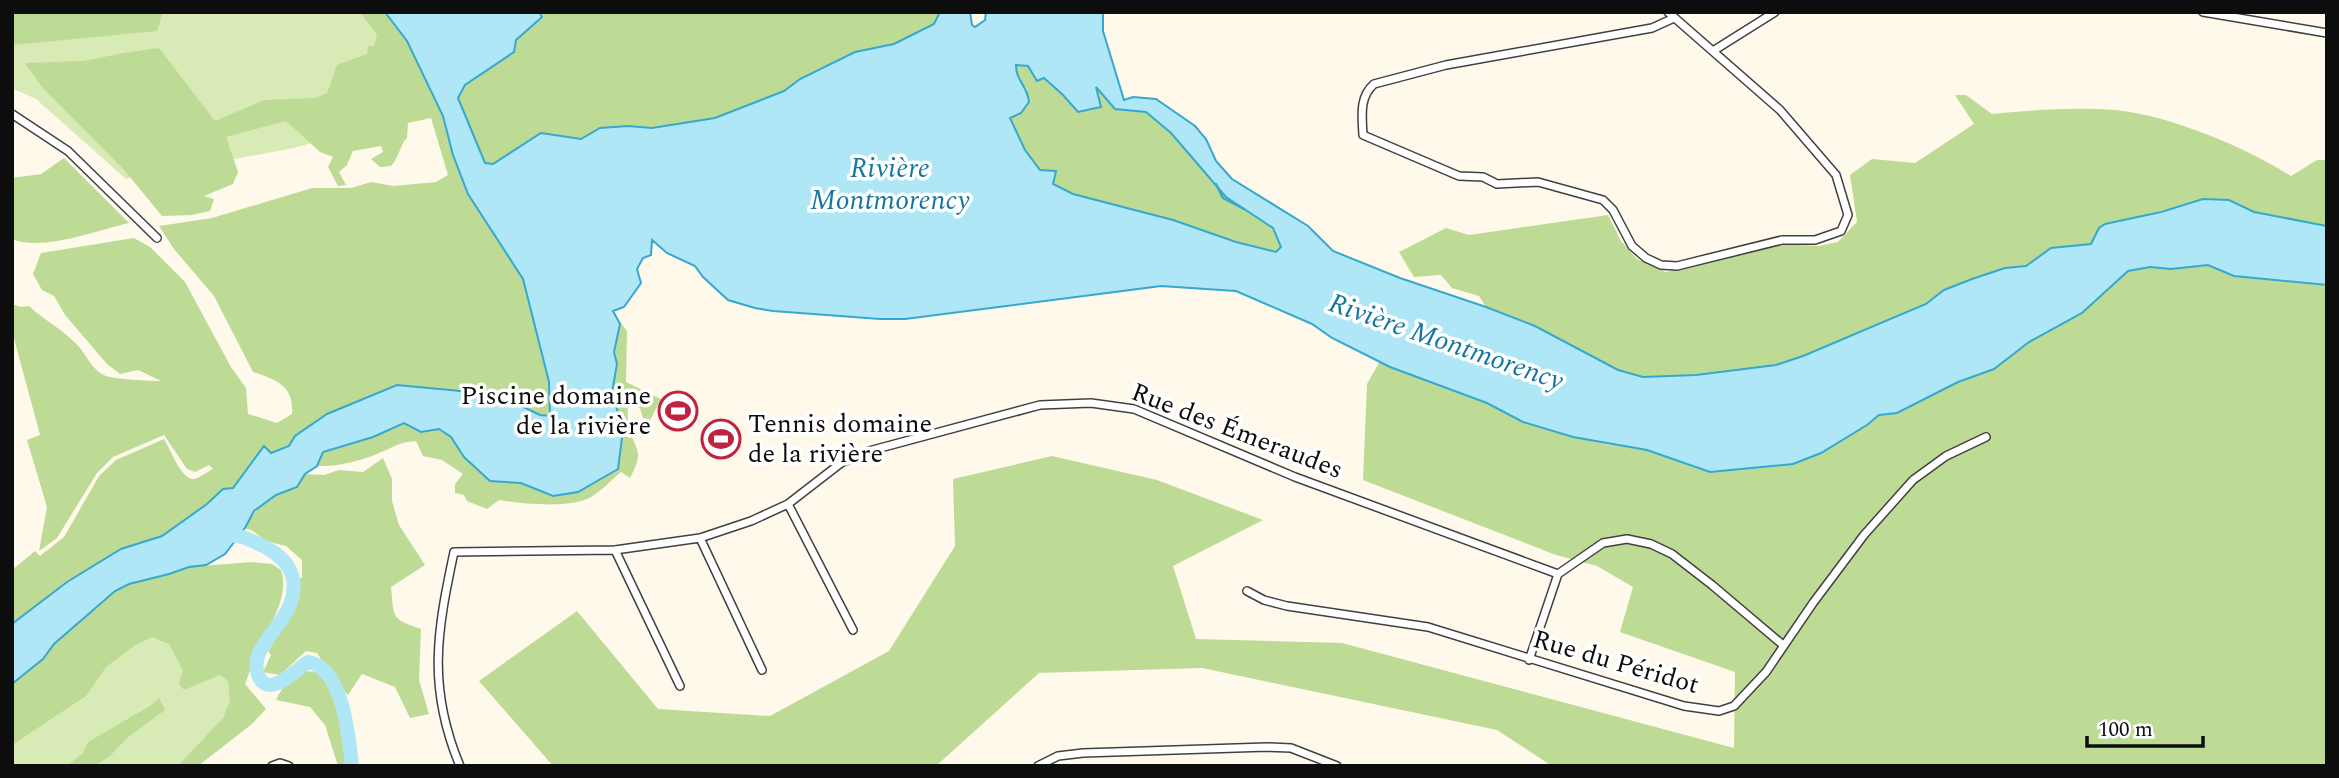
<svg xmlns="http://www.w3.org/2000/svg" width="2339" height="778" viewBox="0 0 2339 778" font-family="Spectral,serif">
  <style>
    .green { fill: #d8eab5 }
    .forest { fill: #bedb95 }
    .pitch { fill: #e8f1c7 }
    .water { fill: #b0e7f7; stroke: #36a8cf; stroke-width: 2; fill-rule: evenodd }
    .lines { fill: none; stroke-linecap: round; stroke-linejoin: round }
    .stream { stroke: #36a8cf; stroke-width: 2.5 }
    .river { stroke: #b0e7f7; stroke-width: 14 }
    .street-casing { stroke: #404040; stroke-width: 10 }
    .street { stroke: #fff; stroke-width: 7 }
    .labels { text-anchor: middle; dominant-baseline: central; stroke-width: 7; stroke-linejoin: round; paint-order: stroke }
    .poi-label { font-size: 26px; fill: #0d0d0d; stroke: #fff; text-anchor: end }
    .street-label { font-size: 26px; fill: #0d0d0d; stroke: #fff }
    .water-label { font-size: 28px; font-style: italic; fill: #1477a0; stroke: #fff }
  </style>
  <rect width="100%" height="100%" fill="#fff9ec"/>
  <path class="green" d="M12 12H385L393 21 347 133 294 148 126 179 36 99 12 88Z
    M189 567 231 687 247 718 185 766H12V684Z"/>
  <path class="forest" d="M12 12H163L157 31 12 45Z
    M360 12H385L407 41 443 116 453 155 468 194 523 279 549 382 550 416 541 415 513 402 471 392 397 385 295 436 290 446 271 453 264 447 232 489H222L207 504 162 536 121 549 67 581 12 624V570L35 551 40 556 64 537 99 476 116 460 164 439C170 448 181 479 193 479 199 479 208 471 213 469L209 465 195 472 187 469 164 435 113 457 97 473 57 538 39 551 47 507 27 440 40 435 12 331V304L21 307 29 306C45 321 66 331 80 348 88 358 93 371 106 376 113 379 151 381 161 381L138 370 120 374 107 364 65 315 54 296 42 290 33 274 41 253 134 238 150 247 185 282 231 367 246 388 248 414 277 423 292 414C294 385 276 380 253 372L214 296 174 249 159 226 212 218 312 188H351L371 182 393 186 436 182 448 175 431 118 408 123 407 138C400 144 400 156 391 166L380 167 371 159 383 152 381 146 353 151 347 165 339 172 346 185 338 186 328 167 333 157 320 152 286 121 226 137 238 172 233 184 204 196 214 199 210 211 192 215 162 216 125 171 42 87 25 63 84 61 123 53 159 48 215 121 264 100 315 98 327 93 337 65 367 54 368 46H374L377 35Z
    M539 12H940L935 24 894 44 855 52 800 79 784 91 715 118 652 128 628 126 600 128 581 139 541 133 493 164 485 163 458 98 465 85 514 52 516 40 542 17Z
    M1015 65 1028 66 1037 81 1043 78 1063 95 1078 112 1094 86 1115 109 1146 112 1171 133 1226 197 1273 228 1281 246 1276 252 1236 242 1173 220 1073 194 1052 184 1055 171 1040 170 1025 150 1010 118 1021 113 1027 89 1017 78Z
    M1955 95H1966L1992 114C2033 110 2074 107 2115 110 2169 115 2245 147 2291 176L2317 160H2327V226L2254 212 2203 199 2099 228 2091 244 2051 248 2026 266 2005 268 1944 290 1926 304 1803 356 1776 365 1696 375 1643 377 1618 370 1535 326 1486 307 1479 296 1452 288 1441 275 1414 277 1399 252 1446 228 1469 235 1608 215 1621 241 1637 259 1666 272 1786 244 1819 246 1838 242 1857 222 1850 175 1872 159 1915 163 1974 124Z
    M64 158 129 223C98 230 41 252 12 239V178L41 174Z
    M2208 265 2234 276 2327 285V766H1552L1497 730 1202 668 1039 673 936 766H553L479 681 577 611 658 709 770 716 889 651 955 546 953 479 1052 456 1157 480 1263 520 1173 566 1196 639 1342 643 1734 748 1735 672 1620 632 1633 587 1597 566 1556 555 1363 480 1367 384 1380 361 1390 367 1487 403 1523 422 1606 444 1647 450 1710 472 1867 425 1880 415 1897 413 1958 382 1994 369 2029 342 2082 313 2128 271 2150 267 2171 269Z
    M612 311 627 331 626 382 661 399 646 428 640 408 628 403C628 410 627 418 629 425 634 452 646 448 630 478L621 472C611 480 599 494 587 499 564 508 523 504 499 500L487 509 467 501 464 495 455 493V484L463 474 442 460 423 456 416 441C401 442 397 445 384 451 364 460 339 467 317 466L323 452 373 437 405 423 421 432 439 429 451 437 464 457 504 483H521L553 496 578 492 618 469 619 416 612 392 617 364 614 352 620 324Z
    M383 458 392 479V501L399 525 425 565 391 587C394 618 391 619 421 629L419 680 429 714 410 718 395 687 362 674 348 695 333 678 317 653 306 651 280 675 263 672 271 655 268 651 284 625V609L290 586 302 577V560L286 546 266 541 253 531 245 528C253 513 262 501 278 494 291 487 297 487 305 474L324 475 339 470 363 472Z
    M252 562 272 564 281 570C290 598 268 628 256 652 251 662 250 673 245 684L266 709 252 724 198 766H178L223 718 230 701 228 681 220 675 184 690 179 683 183 670 169 644 152 637 137 644 106 667 86 696 12 745V684L43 659 54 644 115 591 129 584 169 574 189 567Z
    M305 671 319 672C339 701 342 732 349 766H338L325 725 310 707 276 700C282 686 292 678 305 671Z
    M159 698 165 710 128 737 111 755 95 766H67L83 753 88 742 150 706Z"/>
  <path class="pitch" d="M732 419 743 437 710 457 699 440Z"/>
  <path class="water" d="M385 12H539L542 17 516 40 514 52 465 85 458 98 485 163 493 164 541 133 581 139 600 128 628 126 652 128 715 118 784 91 800 79 855 52 894 44 934 24 940 12H970L972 25 975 27 985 20 986 12H1103V31L1124 100 1133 97 1156 99 1195 126 1206 139 1216 161 1232 179 1308 226 1333 251 1400 278 1486 307 1535 326 1618 370 1643 377 1696 375 1776 365 1803 356 1926 304 1944 290 1972 279 2005 268 2026 266 2051 248 2091 244 2099 228 2105 224 2161 212 2203 199 2229 200 2254 212 2327 226V285L2234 276 2208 265 2171 269 2150 267 2128 271 2082 313 2029 342 1994 369 1958 382 1897 413 1879 415 1867 425 1821 453 1793 464 1710 472 1647 450 1573 437 1523 422 1487 403 1390 367 1332 338 1312 324 1236 291 1161 286 905 319H880L773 311 755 308 728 300 703 277 695 266 667 253 652 240 651 255 643 258 637 269 641 283 624 307 613 311 620 324 614 352 617 364 612 392 623 430 618 469 578 492 553 496 521 483 490 481 464 457 451 437 439 429 421 432 404 423 373 437 323 452 317 466 305 474 297 487 276 495 254 511 245 528 225 554 206 565 189 567 169 574 129 584 115 591 54 644 43 659 12 684V624L67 582 121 549 162 536 207 504 223 489 233 488 264 446 271 453 289 446 295 436 327 414 397 385 471 392 513 402 540 415 550 416 549 382 523 279 468 194 453 155 443 116 407 41ZM1016 65 1028 66 1037 81 1044 78 1063 95 1078 112 1101 107 1096 87 1115 109 1146 112 1171 133 1226 197 1273 228 1281 247 1276 252 1236 242 1173 220 1073 194 1053 184 1056 171 1040 170 1025 150 1010 118 1021 113 1029 102C1027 84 1016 82 1016 65Z"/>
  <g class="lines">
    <path class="stream" d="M1216 184 1223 198 1244 209"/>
    <path class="river" d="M222 537C239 532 252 541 267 548 278 554 288 563 292 575 301 606 273 627 260 651 256 659 255 670 259 677 270 699 296 669 308 662 343 667 349 737 352 766"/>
    <defs>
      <path id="street" d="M1668 12 1780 110 1836 175 1848 215 1841 231 1815 240H1782L1677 266 1661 265 1646 258 1632 246 1613 210 1603 200 1538 182 1497 184 1483 177 1459 176 1363 135C1362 116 1359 97 1374 84L1446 65 1652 28 1674 18
        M2203 12 2327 33
        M1713 51 1775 12
        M12 114 68 151 157 238
        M788 504 853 630
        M700 538 762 670
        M615 550 680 686
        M1247 591 1264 600 1287 606 1428 627 1684 706 1719 711 1734 706 1766 672 1813 603 1864 535 1913 480 1946 456 1986 437
        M1529 660 1558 574 1603 543 1627 539 1651 544 1672 554 1712 585 1783 645
        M272 766 280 763 289 766
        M460 766C427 687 437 632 454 552L615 550 700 538 751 521 788 504 841 463 869 451 1040 405 1091 403 1134 409 1295 477 1558 574
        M1038 766 1058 756 1083 753 1267 747 1291 748 1337 766"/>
    </defs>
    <use href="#street" class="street-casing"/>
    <use href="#street" class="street"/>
  </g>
  <defs>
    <symbol id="stadium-ring" viewBox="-11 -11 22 22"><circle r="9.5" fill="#fff" stroke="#be2340" stroke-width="1.5"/><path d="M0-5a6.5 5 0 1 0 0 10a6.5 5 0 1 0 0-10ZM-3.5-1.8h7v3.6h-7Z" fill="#be2340"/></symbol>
  </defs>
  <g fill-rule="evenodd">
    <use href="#stadium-ring" x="656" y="389" width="44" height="44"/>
    <use href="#stadium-ring" x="699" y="417" width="44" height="44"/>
  </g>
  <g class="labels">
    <g class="poi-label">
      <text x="651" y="396">Piscine domaine<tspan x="651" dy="30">de la rivière</tspan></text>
      <text x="748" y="424" text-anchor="start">Tennis domaine<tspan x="748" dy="30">de la rivière</tspan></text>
    </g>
    <g class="street-label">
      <text transform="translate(1237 431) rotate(21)">Rue des Émeraudes</text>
      <text transform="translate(1616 662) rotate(16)">Rue du Péridot</text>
    </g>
    <g class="water-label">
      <text x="890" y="168">Rivière<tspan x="890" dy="32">Montmorency</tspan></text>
      <text transform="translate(1446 342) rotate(19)">Rivière Montmorency</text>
    </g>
  </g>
  <rect width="2339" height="778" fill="none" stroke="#0d0d0d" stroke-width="28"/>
  <path d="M2087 736v10h116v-10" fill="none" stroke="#0d0d0d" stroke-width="3.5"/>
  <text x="2098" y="736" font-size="21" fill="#0d0d0d" stroke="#ffffff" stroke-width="5" paint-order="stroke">100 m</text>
</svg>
